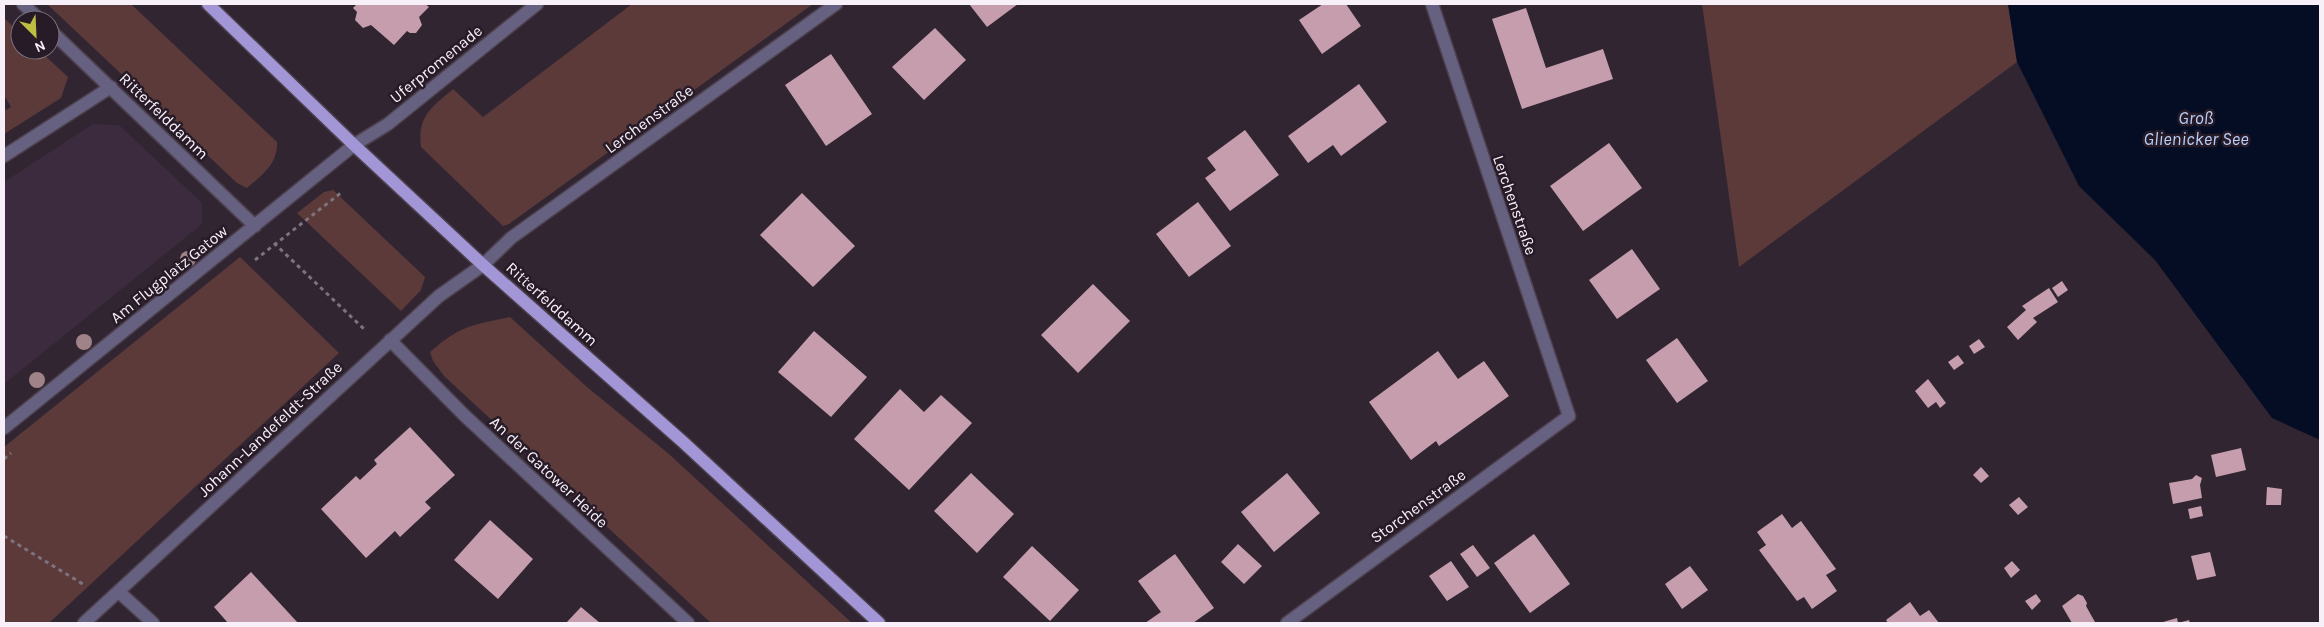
<svg xmlns="http://www.w3.org/2000/svg" width="2324" height="627" viewBox="0 0 2324 627" font-family="Karla,sans-serif">
  <style>
    .built { fill: #3c2b3e }
    .green { fill: #5b3a39 }
    .water { fill: #040d24 }
    .building { fill: #c59dad }
    .lines { fill: none; stroke-linecap: round; stroke-linejoin: round }
    .minor-casing { stroke: #4d414e; stroke-width: 15 }
    .major-casing { stroke: #4d414e; stroke-width: 15 }
    .path { stroke: #7d737e; stroke-width: 3; stroke-dasharray: 4 4; stroke-linecap: butt }
    .minor { stroke: #666180; stroke-width: 12 }
    .major { stroke: #a396d7; stroke-width: 12 }
    .tree { fill: #a08388 }
    .labels { text-anchor: middle; dominant-baseline: central; stroke-width: 5; stroke-linejoin: round; paint-order: stroke }
    .street-label { font-size: 16px; fill: #f8f0f9; stroke: #271b28 }
    .water-label { font-size: 18px; font-style: italic; fill: #b8cffa; stroke: #271b28 }
  </style>
  <rect width="100%" height="100%" fill="#312532"/>
  <path class="built" d="M93 124 119 125 202 203V224L4 384V182Z"/>
  <path class="green" d="M47 4H131L277 142C278 164 262 175 247 188L237 183Z
    M632 4H813L509 224 503 226 421 147C417 116 432 107 453 89L483 117Z
    M1702 4H2008L2017 62 1739 267Z
    M4 18 20 33V50H39L68 77 61 98 4 134V111L11 107 4 95Z
    M333 190 425 277 421 290 401 311 297 213 324 192Z
    M240 257 339 353 49 623H4V447Z
    M510 317 587 387 669 454 852 623H711L444 376 433 361 430 352C460 326 471 325 510 317Z"/>
  <path class="water" d="M2008 4H2320V440L2272 418 2155 260 2079 186 2017 62Z"/>
  <path class="building" d="M357 4H425L429 7 419 17 422 25 416 33H410L407 31 394 45 371 25 363 28 355 20 357 12 353 8Z
    M969 4H1018L987 27Z
    M1323 4H1346L1361 26 1322 54 1299 20Z
    M1526 8 1546 68 1603 49 1613 79 1522 109 1492 19Z
    M935 28 966 60 924 100 892 67Z
    M831 54 872 114 826 146 785 85Z
    M1359 84 1387 122 1341 156 1333 145 1308 163 1288 136Z
    M1245 130 1279 175 1230 211 1205 178 1216 170 1207 158Z
    M1609 143 1642 188 1583 231 1550 186Z
    M802 193 855 246 813 287 760 235Z
    M1198 202 1231 246 1189 277 1156 234Z
    M1632 249 1660 289 1617 319 1589 280Z
    M2062 281 2068 290 2058 297 2052 288Z
    M1093 284 1130 321 1078 373 1041 335Z
    M2049 288 2058 302 2033 318 2037 322 2018 340 2007 327 2026 310 2022 306Z
    M814 331 867 377 831 417 778 372Z
    M1677 338 1708 381 1677 403 1646 360Z
    M1979 339 1985 347 1974 354 1969 346Z
    M1438 351 1458 379 1484 361 1509 396 1439 446 1436 441 1411 460 1369 402Z
    M1958 355 1964 363 1954 370 1948 362Z
    M1928 379 1946 403 1940 408 1936 402 1928 408 1915 391Z
    M900 389 924 412 941 395 972 423 909 490 854 439Z
    M410 427 455 475 425 502 431 508 400 537 395 531 366 558 321 509 356 476 360 480 377 464 374 460Z
    M2241 448 2246 470 2216 477 2211 455Z
    M1981 467 1989 476 1981 483 1973 475Z
    M971 473 1014 514 977 553 934 511Z
    M1287 473 1320 513 1274 552 1241 512Z
    M2196 475 2202 478 2200 485 2202 498 2173 504 2169 483 2192 479Z
    M2267 487 2282 489 2281 505H2266Z
    M2019 497 2028 507 2018 515 2009 505Z
    M2201 506 2203 516 2190 519 2188 509Z
    M1782 514 1792 528 1801 521 1836 569 1826 575 1837 591 1812 609 1804 597 1797 601 1759 550 1766 545 1757 532Z
    M490 520 533 559 498 599 454 560Z
    M1534 534 1570 584 1530 613 1494 563Z
    M1238 544 1262 566 1244 584 1221 562Z
    M1473 545 1490 568 1477 577 1460 554Z
    M1032 546 1079 590 1050 621 1003 577Z
    M2210 552 2216 576 2197 580 2191 556Z
    M1175 554 1214 608 1193 623H1145L1161 612 1138 581Z
    M1451 561 1469 587 1447 601 1429 576Z
    M2012 561 2020 570 2011 578 2004 568Z
    M1690 566 1708 590 1682 609 1665 584Z
    M251 572 298 623H228L214 607Z
    M2036 594 2041 601 2032 610 2025 601Z
    M2078 594 2083 596 2087 603 2086 606 2095 622 2092 623H2072L2062 606Z
    M1910 602 1920 616 1929 610 1939 623H1888L1886 620Z
    M581 607 600 623H566Z
    M2177 618 2178 623H2164L2163 622Z
    M2189 620 2190 623H2178Z"/>
  <g class="lines">
    <defs>
      <path id="minor" d="M23 4 40 20
        M50 30 255 226
        M4 156 111 87
        M390 340 464 415 688 623
        M4 428 354 145 388 124 537 4
        M119 592 153 623
        M84 623 439 296 483 265 511 238 836 4
        M1287 623 1569 416 1432 4"/>
      <path id="major" d="M208 4 354 145 483 265 683 442 879 623"/>
    </defs>
    <use href="#minor" class="minor-casing"/>
    <use href="#major" class="major-casing"/>
    <path class="path" d="M274 243 365 330
      M255 260 342 192
      M4 459 11 453
      M4 536 86 586"/>
    <use href="#minor" class="minor"/>
    <use href="#major" class="major"/>
  </g>
  <g class="tree">
    <circle cx="188" cy="259" r="8"/>
    <circle cx="84" cy="342" r="8"/>
    <circle cx="37" cy="380" r="8"/>
  </g>
  <g class="labels">
    <g class="street-label">
      <text transform="translate(436 64) rotate(-39)">Uferpromenade</text>
      <text transform="translate(164 116) rotate(44)">Ritterfelddamm</text>
      <text transform="translate(649 119) rotate(-36)">Lerchenstraße</text>
      <text transform="translate(1515 205) rotate(71)">Lerchenstraße</text>
      <text transform="translate(169 274) rotate(-39)">Am Flugplatz Gatow</text>
      <text transform="translate(552 304) rotate(42)">Ritterfelddamm</text>
      <text transform="translate(270 429) rotate(-43)">Johann-Landefeldt-Straße</text>
      <text transform="translate(549 472) rotate(43)">An der Gatower Heide</text>
      <text transform="translate(1418 506) rotate(-36)">Storchenstraße</text>
    </g>
    <g class="water-label">
      <text x="2196" y="118">Groß<tspan x="2196" dy="21">Glienicker See</tspan></text>
    </g>
  </g>
  <rect width="2324" height="627" fill="none" stroke="#f8f0f9" stroke-width="10"/>
  <g transform="translate(35 35) rotate(156)"><circle r="24" fill="#271b28" stroke="#7b707c"/>
  <path d="M0-4L9 19L0 12L-9 19Z" fill="#bdbf43"/>
  <text y="-8" font-size="14" font-weight="bold" text-anchor="middle" fill="#f8f0f9">N</text>
  </g>
</svg>
